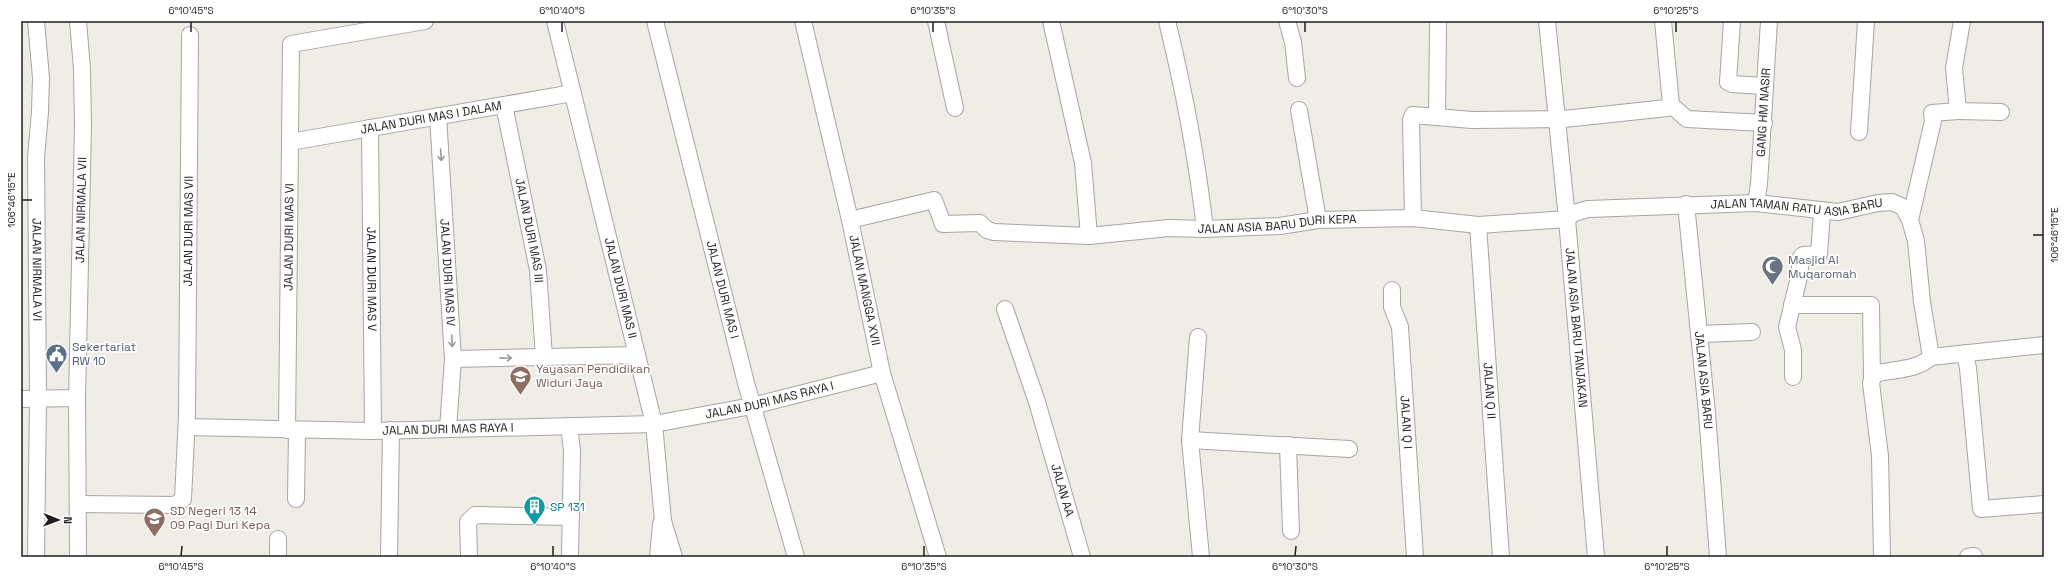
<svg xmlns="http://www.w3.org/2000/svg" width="2065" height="578" viewBox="0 0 2065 578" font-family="'Space Grotesk',sans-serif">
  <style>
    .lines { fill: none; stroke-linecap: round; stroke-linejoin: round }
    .minor-casing { stroke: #a6a6a6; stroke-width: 18 }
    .minor { stroke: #fff; stroke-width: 16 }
    .oneway { stroke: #9a9a9a }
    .ticks { fill: none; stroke: #1f1f1f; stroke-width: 1.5 }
    .labels { text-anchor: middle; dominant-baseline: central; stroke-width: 3.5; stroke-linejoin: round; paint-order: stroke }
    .street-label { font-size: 12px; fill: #1f1f1f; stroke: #fff }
    .worship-label { font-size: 12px; fill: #5b616d; stroke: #fff; text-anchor: start }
    .service-label { font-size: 12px; fill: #4e5e75; stroke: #fff; text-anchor: start }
    .education-label { font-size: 12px; fill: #785e54; stroke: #fff; text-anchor: start }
    .culture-label { font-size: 12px; fill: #0d838f; stroke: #fff; text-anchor: start }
    .neatline { fill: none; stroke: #1f1f1f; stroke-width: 1.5 }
    .ticks-label { font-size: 10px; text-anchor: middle; fill: #1f1f1f }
  </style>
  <rect width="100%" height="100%" fill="#f0ece6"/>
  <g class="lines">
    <defs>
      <g id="minor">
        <path id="s1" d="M36 21 41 78 40 112 36 157 38 398 36 557"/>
        <path id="s2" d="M555 21 654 424 663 521 674 557"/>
        <path id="s3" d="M655 21 746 383 796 557"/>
        <path id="s4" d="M803 21 850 220 882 373 938 557"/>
        <path d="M936 21 955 108"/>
        <path d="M1051 21 1083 163 1089 236"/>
        <path d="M1167 21C1184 90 1197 159 1205 229"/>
        <path d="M1287 21 1293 42 1297 78"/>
        <path id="s5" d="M1547 21 1567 219 1596 557"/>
        <path d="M1663 21 1671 105 1687 119 1764 123"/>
        <path d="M1732 21 1728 82 1732 84 1765 86"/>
        <path id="s6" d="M504 105 538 270 544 357"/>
        <path d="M1299 110 1318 220"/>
        <path d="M1958 111 2001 112"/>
        <path id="s7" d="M438 116 453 359 448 429"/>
        <path d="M1437 117 1438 23"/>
        <path id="s8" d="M370 128 373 431"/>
        <path d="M1859 132 1866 21"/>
        <path id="s9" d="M290 142 573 93"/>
        <path id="s10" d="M1756 203 1759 184 1769 21"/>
        <path id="s11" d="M1686 204 1707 413 1718 557"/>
        <path d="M1413 218 1411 120 1413 115 1472 120 1564 119 1667 108 1671 105"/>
        <path id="s12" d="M1567 219 1574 213 1588 209 1756 203 1838 212 1878 203 1892 202 1903 207 1910 220 1916 241 1922 302 1931 357"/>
        <path id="s13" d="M850 220 934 200 943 224 980 223 987 230 994 232 1089 236 1169 228 1205 229 1280 226 1318 220 1413 218 1478 225 1567 219"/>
        <path d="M1910 220 1933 121 1932 113 1958 111 1954 68 1962 21"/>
        <path id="s14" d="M1478 225 1501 557"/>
        <path id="s15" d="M1392 290V307L1400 327 1415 557"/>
        <path d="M1792 305H1871L1872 379"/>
        <path id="s16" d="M1005 309 1037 402 1082 557"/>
        <path d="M1700 334 1752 332"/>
        <path d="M1198 337 1190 440 1201 557"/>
        <path d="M1965 353 1968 368 1981 509 2044 504"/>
        <path d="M1931 357 2044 345"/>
        <path d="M453 359 637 355"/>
        <path d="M1793 377V350L1787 327 1799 277 1801 257 1803 255 1819 254 1822 212"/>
        <path d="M21 399 77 398"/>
        <path d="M569 426 572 450 570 557"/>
        <path id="s17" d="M187 427 373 431 654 424 752 406 882 373"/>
        <path id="s18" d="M287 430 291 44 425 21"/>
        <path d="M1190 440 1349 449"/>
        <path d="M1288 445 1291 531"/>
        <path d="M296 499 297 431"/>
        <path id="s19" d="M78 504 175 505 183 499 187 415 190 35"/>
        <path d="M278 539V557"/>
        <path id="s20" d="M78 557 77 398 83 126 82 69 78 21"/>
        <path d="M389 557 391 430"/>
        <path d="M469 557 468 522 475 515 571 517"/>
        <path d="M658 557 661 524"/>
        <path d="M1882 557 1880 456 1871 383 1874 374C1893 369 1916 371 1931 357"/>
        <path d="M1968 557 1974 556"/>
      </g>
    </defs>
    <use href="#minor" class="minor-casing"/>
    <use href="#minor" class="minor"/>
  </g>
  <defs><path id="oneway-shaft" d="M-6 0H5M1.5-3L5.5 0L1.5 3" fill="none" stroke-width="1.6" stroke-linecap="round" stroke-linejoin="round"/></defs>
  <g class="oneway">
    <use href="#oneway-shaft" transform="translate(441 155) rotate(87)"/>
    <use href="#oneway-shaft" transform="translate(452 341) rotate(87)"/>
    <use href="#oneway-shaft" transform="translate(506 358) rotate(-1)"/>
  </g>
  <path class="ticks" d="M191 32V22M562 32V22M933 32V22M1305 32V22M1676 32V22M22 200H32M2033 235H2043M181 556 182 546M553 556V546M924 556V546M1295 556 1296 546M1667 556V546"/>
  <defs>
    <symbol id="mosque-pin" viewBox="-11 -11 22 30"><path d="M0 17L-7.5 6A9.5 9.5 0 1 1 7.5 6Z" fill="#6b7280" stroke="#fff"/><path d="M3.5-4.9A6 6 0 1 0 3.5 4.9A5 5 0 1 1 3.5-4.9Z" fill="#fff"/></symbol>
    <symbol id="civic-pin" viewBox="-11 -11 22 30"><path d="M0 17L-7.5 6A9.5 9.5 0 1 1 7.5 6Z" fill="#5c6f8a" stroke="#fff"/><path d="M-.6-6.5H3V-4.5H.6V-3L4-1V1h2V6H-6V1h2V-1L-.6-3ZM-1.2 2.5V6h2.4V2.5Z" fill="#fff"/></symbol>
    <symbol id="school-pin" viewBox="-11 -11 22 30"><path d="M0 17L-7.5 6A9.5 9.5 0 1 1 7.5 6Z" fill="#8d6e63" stroke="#fff"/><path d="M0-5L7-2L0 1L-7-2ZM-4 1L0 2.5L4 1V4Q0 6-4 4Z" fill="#fff"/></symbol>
    <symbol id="building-pin" viewBox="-11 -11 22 30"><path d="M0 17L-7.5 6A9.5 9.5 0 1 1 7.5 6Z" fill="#0f9aa8" stroke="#fff"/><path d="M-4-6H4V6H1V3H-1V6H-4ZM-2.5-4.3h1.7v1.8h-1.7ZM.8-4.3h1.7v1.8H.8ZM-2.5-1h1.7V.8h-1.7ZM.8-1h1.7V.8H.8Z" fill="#fff"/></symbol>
  </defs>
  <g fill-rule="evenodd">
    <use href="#mosque-pin" x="1760" y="254" width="25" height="34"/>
    <use href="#civic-pin" x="44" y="342" width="25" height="34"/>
    <use href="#school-pin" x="508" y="364" width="25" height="34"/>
    <use href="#building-pin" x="522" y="494" width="25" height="34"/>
    <use href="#school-pin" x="142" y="506" width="25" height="34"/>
  </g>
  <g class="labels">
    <g class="street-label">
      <text stroke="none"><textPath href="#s10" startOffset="91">GANG HM NASIR</textPath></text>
      <text stroke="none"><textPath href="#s9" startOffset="143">JALAN DURI MAS I DALAM</textPath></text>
      <text stroke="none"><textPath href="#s12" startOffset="233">JALAN TAMAN RATU ASIA BARU</textPath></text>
      <text stroke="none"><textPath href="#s20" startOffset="347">JALAN NIRMALA VII</textPath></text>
      <text stroke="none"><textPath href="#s13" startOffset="450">JALAN ASIA BARU DURI KEPA</textPath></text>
      <text stroke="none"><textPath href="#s19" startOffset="375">JALAN DURI MAS VII</textPath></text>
      <text stroke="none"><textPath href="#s6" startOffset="128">JALAN DURI MAS III</textPath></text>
      <text stroke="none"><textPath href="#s18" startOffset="193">JALAN DURI MAS VI</textPath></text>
      <text stroke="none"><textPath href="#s1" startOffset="249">JALAN NIRMALA VI</textPath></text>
      <text stroke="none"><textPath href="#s7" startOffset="157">JALAN DURI MAS IV</textPath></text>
      <text stroke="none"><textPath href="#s8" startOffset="151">JALAN DURI MAS V</textPath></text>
      <text stroke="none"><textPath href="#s2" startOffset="275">JALAN DURI MAS II</textPath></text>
      <text stroke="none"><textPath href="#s3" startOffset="277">JALAN DURI MAS I</textPath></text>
      <text stroke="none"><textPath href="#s4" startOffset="276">JALAN MANGGA XVII</textPath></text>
      <text stroke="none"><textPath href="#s5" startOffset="308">JALAN ASIA BARU TANJAKAN</textPath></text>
      <text stroke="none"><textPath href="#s11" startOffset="177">JALAN ASIA BARU</textPath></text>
      <text stroke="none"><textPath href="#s14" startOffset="166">JALAN Q II</textPath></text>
      <text stroke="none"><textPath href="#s17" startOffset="585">JALAN DURI MAS RAYA I</textPath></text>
      <text stroke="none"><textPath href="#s15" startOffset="134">JALAN Q I</textPath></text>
      <text stroke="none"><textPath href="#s17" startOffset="261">JALAN DURI MAS RAYA I</textPath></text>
      <text stroke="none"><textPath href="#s16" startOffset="190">JALAN AA</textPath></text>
    </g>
    <g class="worship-label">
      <text x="1788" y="260">Masjid Al<tspan x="1788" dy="14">Muqaromah</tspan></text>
    </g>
    <g class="service-label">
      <text x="72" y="347">Sekertariat<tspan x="72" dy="14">RW 10</tspan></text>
    </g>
    <g class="education-label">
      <text x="536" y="369">Yayasan Pendidikan<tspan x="536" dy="14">Widuri Jaya</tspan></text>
      <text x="170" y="511">SD Negeri 13 14<tspan x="170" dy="14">09 Pagi Duri Kepa</tspan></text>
    </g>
    <g class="culture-label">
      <text x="550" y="507">SP 131</text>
    </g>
  </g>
  <rect width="2065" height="578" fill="none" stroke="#ffffff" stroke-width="44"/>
  <g transform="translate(58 520) rotate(91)" stroke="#ffffff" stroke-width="3" paint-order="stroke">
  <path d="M0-3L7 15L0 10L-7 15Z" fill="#1f1f1f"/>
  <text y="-6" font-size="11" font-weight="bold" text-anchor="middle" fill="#1f1f1f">N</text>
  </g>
  <rect x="22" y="22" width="2021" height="534" class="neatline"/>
  <g class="ticks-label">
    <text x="191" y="14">6°10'45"S</text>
    <text x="562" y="14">6°10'40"S</text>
    <text x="933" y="14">6°10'35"S</text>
    <text x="1305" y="14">6°10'30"S</text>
    <text x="1676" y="14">6°10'25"S</text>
    <text transform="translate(11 200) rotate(-90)" y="4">106°46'15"E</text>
    <text transform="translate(2054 235) rotate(-90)" y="4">106°46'15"E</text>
    <text x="181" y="570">6°10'45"S</text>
    <text x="553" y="570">6°10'40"S</text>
    <text x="924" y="570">6°10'35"S</text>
    <text x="1295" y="570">6°10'30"S</text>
    <text x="1667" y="570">6°10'25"S</text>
  </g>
</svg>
